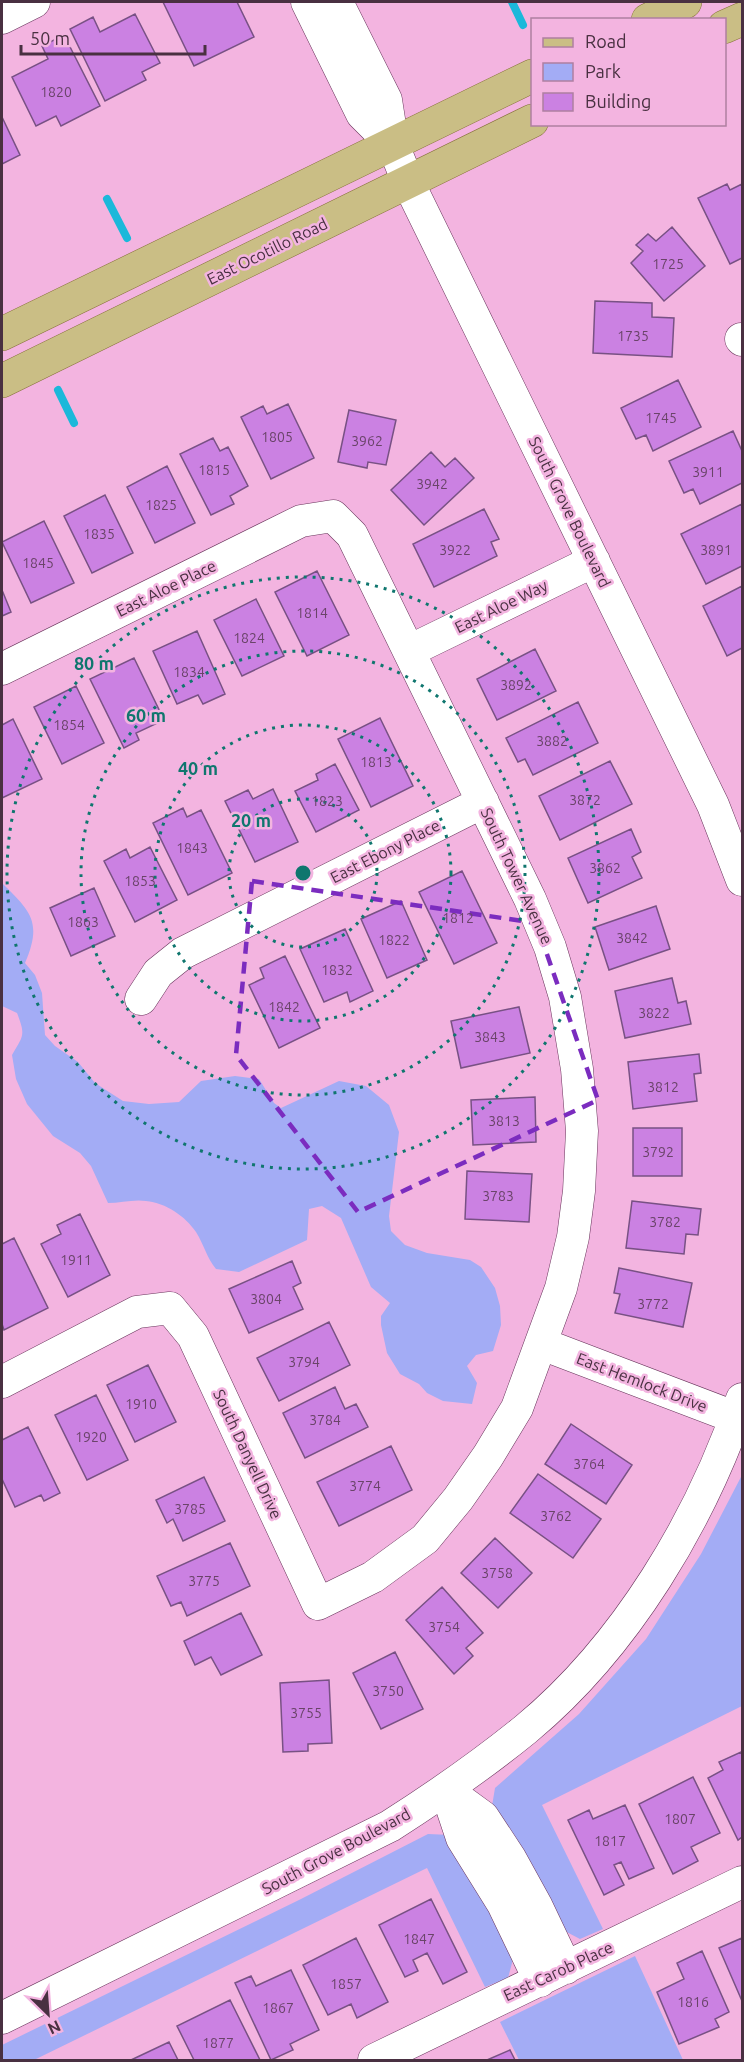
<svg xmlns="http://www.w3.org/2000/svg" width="744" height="2062" viewBox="0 0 744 2062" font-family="Ubuntu,sans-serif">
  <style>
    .green { fill: #a3acf5 }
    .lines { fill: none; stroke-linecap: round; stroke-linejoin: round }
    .stream { stroke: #1bb8da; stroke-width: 8 }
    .building { fill: #cb81e2; stroke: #785184; stroke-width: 1.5 }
    .minor-casing { stroke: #69355c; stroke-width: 33 }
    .major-casing { stroke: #857039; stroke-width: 34 }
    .minor { stroke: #fff; stroke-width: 32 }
    .major { stroke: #cabe85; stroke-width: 33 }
    .marked { fill: none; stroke: #7b2cbf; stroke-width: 4.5; stroke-dasharray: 12 8; stroke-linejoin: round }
    .ring { fill: none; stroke: #0f766e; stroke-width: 3; stroke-dasharray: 3 6 }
    .labels { text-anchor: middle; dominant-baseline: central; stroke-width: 5; stroke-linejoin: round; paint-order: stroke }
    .number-label { font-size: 14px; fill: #6a4469 }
    .street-label { font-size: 16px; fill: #493041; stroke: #f3b4e0 }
    .centre { fill: #0f766e; stroke: #f3b4e0; stroke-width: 3 }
    .ring-label { font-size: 18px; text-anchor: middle; font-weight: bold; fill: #0f766e; stroke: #f3b4e0; stroke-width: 5; stroke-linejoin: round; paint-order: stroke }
  </style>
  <rect width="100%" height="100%" fill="#f3b4e0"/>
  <path class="green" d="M2 883C30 911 43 921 25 963L35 975 42 993 45 1035 55 1046 78 1062 95 1083 123 1101 149 1104 179 1102 201 1081 235 1076 259 1079 274 1103 281 1108 339 1081 366 1086 389 1105 399 1132 389 1216 391 1231 405 1245 427 1253 470 1260 481 1267 495 1288 500 1306 501 1325 493 1351 476 1355 467 1366 477 1383 472 1404 443 1401 427 1393 419 1384 400 1374 387 1353 381 1325V1316L390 1303 371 1287 341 1218 322 1206 309 1209 307 1240 239 1272 216 1269C207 1258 204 1245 196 1232 185 1216 166 1203 146 1201 134 1199 120 1203 108 1203L91 1166 80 1153 53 1136 27 1104 16 1079 12 1055C23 1036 26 1036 17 1013L2 1006Z
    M742 1475V1706L542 1805 603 1929 580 1939 559 1928 491 1812 495 1788 579 1714 646 1639 701 1554Z
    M428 1834 451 1835 516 1948 508 1978 485 1987 427 1868 34 2060H2V2045L301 1899Z
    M635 1956 683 2060H519L500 2022Z"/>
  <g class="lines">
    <path class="stream" d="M512 2 523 25
      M107 199 127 238
      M58 390 74 423"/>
  </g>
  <path class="building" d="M163 2H237L254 37 194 66Z
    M135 14 160 63 142 72 146 80 105 101 70 29 93 17 100 32Z
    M64 35 100 106 61 126 56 116 36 126 12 77 48 59 42 46Z
    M2 117 20 155 2 164Z
    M727 184 730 190 742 184V258L730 264 698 198Z
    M672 227 705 266 664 301 631 263 643 251 636 245 648 234 656 241Z
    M595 301 652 303V317L674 318 672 357 593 353Z
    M678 380 701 427 653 451 646 435 636 439 621 408Z
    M288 404 314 458 271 479 241 417 263 406 267 414Z
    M349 410 396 420 386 465 368 462 367 468 338 462Z
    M733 431 742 451V483L700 504 693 489 684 493 669 461Z
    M213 438 220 451 228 447 248 486 230 496 234 504 211 515 180 454Z
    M431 452 445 467 455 458 474 478 424 525 391 490Z
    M167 466 195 523 155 543 127 487Z
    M105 495 133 553 92 573 64 516Z
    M742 504V566L706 584 681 534Z
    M484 509 499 539 491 542 497 556 434 587 413 544Z
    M44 521 74 583 31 603 2 542Z
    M317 571 349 635 307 656 275 592Z
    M742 586V648L727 656 703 606Z
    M2 590 11 612 2 616Z
    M256 599 284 656 242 676 214 620Z
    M197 631 225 694 203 704 198 695 177 704 153 651Z
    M535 649 556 691 497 720 477 679Z
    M134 658 164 720 136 733 139 740 124 748 90 679Z
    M76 686 104 743 62 764 34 707Z
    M578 702 598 743 533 775 525 759 518 762 506 738Z
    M380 718 413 786 371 807 338 739Z
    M13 719 42 779 2 798V725Z
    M610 761 632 804 560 840 539 796Z
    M335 764 359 810 316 832 295 791 318 780 316 774Z
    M273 789 298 842 255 862 225 801 248 790 253 799Z
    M183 808 187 817 201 810 232 873 188 895 153 823Z
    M631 829 641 852 632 857 642 878 588 903 568 858Z
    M150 847 177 900 135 922 104 861 126 849 130 858Z
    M462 871 497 943 454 964 419 892Z
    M94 888 115 936 71 956 50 908Z
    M401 901 427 960 387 978 361 919Z
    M656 906 670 949 609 970 595 927Z
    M345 929 373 991 350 1002 347 992 324 1002 300 949Z
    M285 956 320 1028 279 1048 249 985 264 978 260 968Z
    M672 978 678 1003 686 1001 691 1024 625 1038 615 991Z
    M519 1007 530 1053 461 1068 451 1021Z
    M699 1054 701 1073 694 1074 697 1101 633 1109 628 1062Z
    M535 1097 536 1142 473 1145 471 1100Z
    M633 1128H682V1176H633Z
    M467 1171 532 1174 529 1222 465 1219Z
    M632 1201 701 1209 698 1235 686 1234 684 1254 626 1248Z
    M80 1214 110 1275 68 1297 41 1244 61 1234 57 1225Z
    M14 1238 48 1308 4 1330 2 1324V1244Z
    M292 1261 301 1283 293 1287 303 1309 249 1333 229 1289Z
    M619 1268 692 1283 683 1327 615 1313 620 1294 614 1293Z
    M329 1322 350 1365 279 1401 257 1358Z
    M148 1365 176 1422 135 1442 107 1385Z
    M335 1387 345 1409 356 1404 368 1427 305 1458 283 1413Z
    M96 1395 128 1460 87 1480 55 1415Z
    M571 1424 632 1465 606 1504 545 1464Z
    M28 1427 60 1493 44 1501 41 1495 15 1507 2 1479V1440Z
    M391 1446 412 1490 339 1526 317 1482Z
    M538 1474 601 1519 573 1558 510 1513Z
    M204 1477 225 1521 183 1541 173 1519 167 1523 156 1500Z
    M495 1538 532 1573 498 1608 461 1573Z
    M230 1543 250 1586 187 1616 181 1602 171 1606 157 1576Z
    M442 1587 483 1633 466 1648 473 1656 454 1674 406 1620Z
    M241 1613 262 1655 221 1675 211 1657 195 1665 184 1641Z
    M395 1652 423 1709 381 1729 353 1673Z
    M329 1680 332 1743 308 1744V1751L283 1752 280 1683Z
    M741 1752 742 1755V1837L738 1840 708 1778 723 1770 719 1762Z
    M693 1777 720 1833 691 1847 698 1861 673 1874 639 1804Z
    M625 1805 654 1868 629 1879 621 1862 614 1865 624 1885 604 1895 568 1820 589 1810 593 1819Z
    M431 1899 467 1972 443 1984 427 1953 413 1960 418 1971 405 1977 379 1925Z
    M356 1938 388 2002 357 2018 351 2004 328 2015 303 1965Z
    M742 1938V2001L719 1948Z
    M702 1951 729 2012 715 2019 719 2027 679 2044 657 1992 684 1979 677 1963Z
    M291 1970 319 2030 290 2044 293 2050 271 2060 235 1983 251 1976 256 1986Z
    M230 2000 260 2060H194L177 2026Z
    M169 2042 178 2060H131Z
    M510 2050 515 2060H487Z"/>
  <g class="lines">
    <defs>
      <path id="minor" d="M307 2 362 114 393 145
        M337 2 386 100 393 145 408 182 713 805 742 880
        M2 18 34 2
        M741 339 742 340
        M409 651 594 561
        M2 669 301 521 333 516 352 535 530 899 550 947 565 997 577 1069 582 1131 579 1191 573 1237 561 1288 517 1408 488 1456 458 1499 425 1539 373 1577 318 1604 193 1336 170 1308 137 1312 2 1382
        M141 999 158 973 183 953 483 802
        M542 1344 742 1420
        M446 1790 483 1817 510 1858 537 1907 566 1968
        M446 1790 462 1838 503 1904 540 1981
        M2 2018 390 1826C437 1796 483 1764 526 1729 626 1646 701 1520 742 1399
        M374 2060 742 1882"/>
      <path id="major" d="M648 20 685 2
        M724 27 742 19
        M2 334 532 76
        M2 381 532 121"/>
    </defs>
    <use href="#minor" class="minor-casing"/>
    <use href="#major" class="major-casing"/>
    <use href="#minor" class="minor"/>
    <use href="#major" class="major"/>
  </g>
  <path class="marked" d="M252 881 536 923 598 1100 358 1212 236 1055Z"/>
  <g class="ring">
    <circle cx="303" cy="873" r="74"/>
    <circle cx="303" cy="873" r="148"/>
    <circle cx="303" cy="873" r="222"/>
    <circle cx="303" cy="873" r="296"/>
  </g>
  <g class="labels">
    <g class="number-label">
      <text x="56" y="92">1820</text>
      <text x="668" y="264">1725</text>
      <text x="633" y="336">1735</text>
      <text x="661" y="418">1745</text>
      <text x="277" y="437">1805</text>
      <text x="367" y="441">3962</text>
      <text x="214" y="470">1815</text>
      <text x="708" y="472">3911</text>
      <text x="432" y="484">3942</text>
      <text x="161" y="505">1825</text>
      <text x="99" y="534">1835</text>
      <text x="455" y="550">3922</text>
      <text x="716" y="550">3891</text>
      <text x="38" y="563">1845</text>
      <text x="312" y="613">1814</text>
      <text x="249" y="638">1824</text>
      <text x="189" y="672">1834</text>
      <text x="516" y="685">3892</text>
      <text x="69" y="725">1854</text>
      <text x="552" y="741">3882</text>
      <text x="376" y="762">1813</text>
      <text x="585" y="800">3872</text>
      <text x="327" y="801">1823</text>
      <text x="192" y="848">1843</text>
      <text x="605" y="868">3862</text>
      <text x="140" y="881">1853</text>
      <text x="458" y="918">1812</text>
      <text x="83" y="922">1863</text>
      <text x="632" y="938">3842</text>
      <text x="394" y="940">1822</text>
      <text x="337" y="970">1832</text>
      <text x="284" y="1007">1842</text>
      <text x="654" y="1013">3822</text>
      <text x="490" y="1037">3843</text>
      <text x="663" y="1087">3812</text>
      <text x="504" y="1121">3813</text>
      <text x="658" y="1152">3792</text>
      <text x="498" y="1196">3783</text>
      <text x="665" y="1222">3782</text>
      <text x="76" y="1260">1911</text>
      <text x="266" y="1299">3804</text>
      <text x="653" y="1304">3772</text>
      <text x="304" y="1362">3794</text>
      <text x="141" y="1404">1910</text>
      <text x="325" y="1420">3784</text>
      <text x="91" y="1437">1920</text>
      <text x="589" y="1464">3764</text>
      <text x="365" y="1486">3774</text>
      <text x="190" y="1509">3785</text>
      <text x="556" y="1516">3762</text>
      <text x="497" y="1573">3758</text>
      <text x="204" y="1581">3775</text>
      <text x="444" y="1627">3754</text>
      <text x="388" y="1691">3750</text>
      <text x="306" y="1713">3755</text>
      <text x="680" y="1819">1807</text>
      <text x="610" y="1841">1817</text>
      <text x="419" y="1939">1847</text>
      <text x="346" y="1984">1857</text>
      <text x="693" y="2002">1816</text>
      <text x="278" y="2008">1867</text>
      <text x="218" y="2043">1877</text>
    </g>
    <g class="street-label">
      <text transform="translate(267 251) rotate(-26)">East Ocotillo Road</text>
      <text transform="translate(570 512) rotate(64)">South Grove Boulevard</text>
      <text transform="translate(166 588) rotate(-26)">East Aloe Place</text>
      <text transform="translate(501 606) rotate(-26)">East Aloe Way</text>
      <text transform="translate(385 851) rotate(-27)">East Ebony Place</text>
      <text transform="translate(517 876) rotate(65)">South Tower Avenue</text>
      <text transform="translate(642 1382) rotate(21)">East Hemlock Drive</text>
      <text transform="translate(248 1454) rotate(65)">South Danyell Drive</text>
      <text transform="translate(336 1851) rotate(-28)">South Grove Boulevard</text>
      <text transform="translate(558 1971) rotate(-25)">East Carob Place</text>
    </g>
  </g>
  <circle cx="303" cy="873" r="9" class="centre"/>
  <g class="ring-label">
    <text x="94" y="670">80 m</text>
    <text x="146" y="722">60 m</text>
    <text x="198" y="775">40 m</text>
    <text x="251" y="827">20 m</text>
  </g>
  <rect width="744" height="2062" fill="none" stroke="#493041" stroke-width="6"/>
  <rect x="531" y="18" width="195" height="108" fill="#f3b4e0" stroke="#af7fa0" stroke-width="1.5"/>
  <rect x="543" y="38" width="30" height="9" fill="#cabe85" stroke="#af7fa0" stroke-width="1.5"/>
  <text x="585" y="48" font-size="18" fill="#493041">Road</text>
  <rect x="543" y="63" width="30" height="18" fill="#a3acf5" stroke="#af7fa0" stroke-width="1.5"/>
  <text x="585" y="78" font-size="18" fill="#493041">Park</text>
  <rect x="543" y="93" width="30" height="18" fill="#cb81e2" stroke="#af7fa0" stroke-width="1.5"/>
  <text x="585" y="108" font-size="18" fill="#493041">Building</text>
  <g transform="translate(48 2014) rotate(155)" stroke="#f3b4e0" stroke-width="4.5" paint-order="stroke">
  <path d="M0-4.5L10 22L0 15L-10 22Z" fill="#493041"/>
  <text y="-9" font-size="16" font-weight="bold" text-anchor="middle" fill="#493041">N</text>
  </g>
  <path d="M21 45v9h184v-9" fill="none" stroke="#493041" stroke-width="3"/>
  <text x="30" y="45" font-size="18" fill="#493041" stroke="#f3b4e0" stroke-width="4.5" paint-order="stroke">50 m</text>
</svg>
